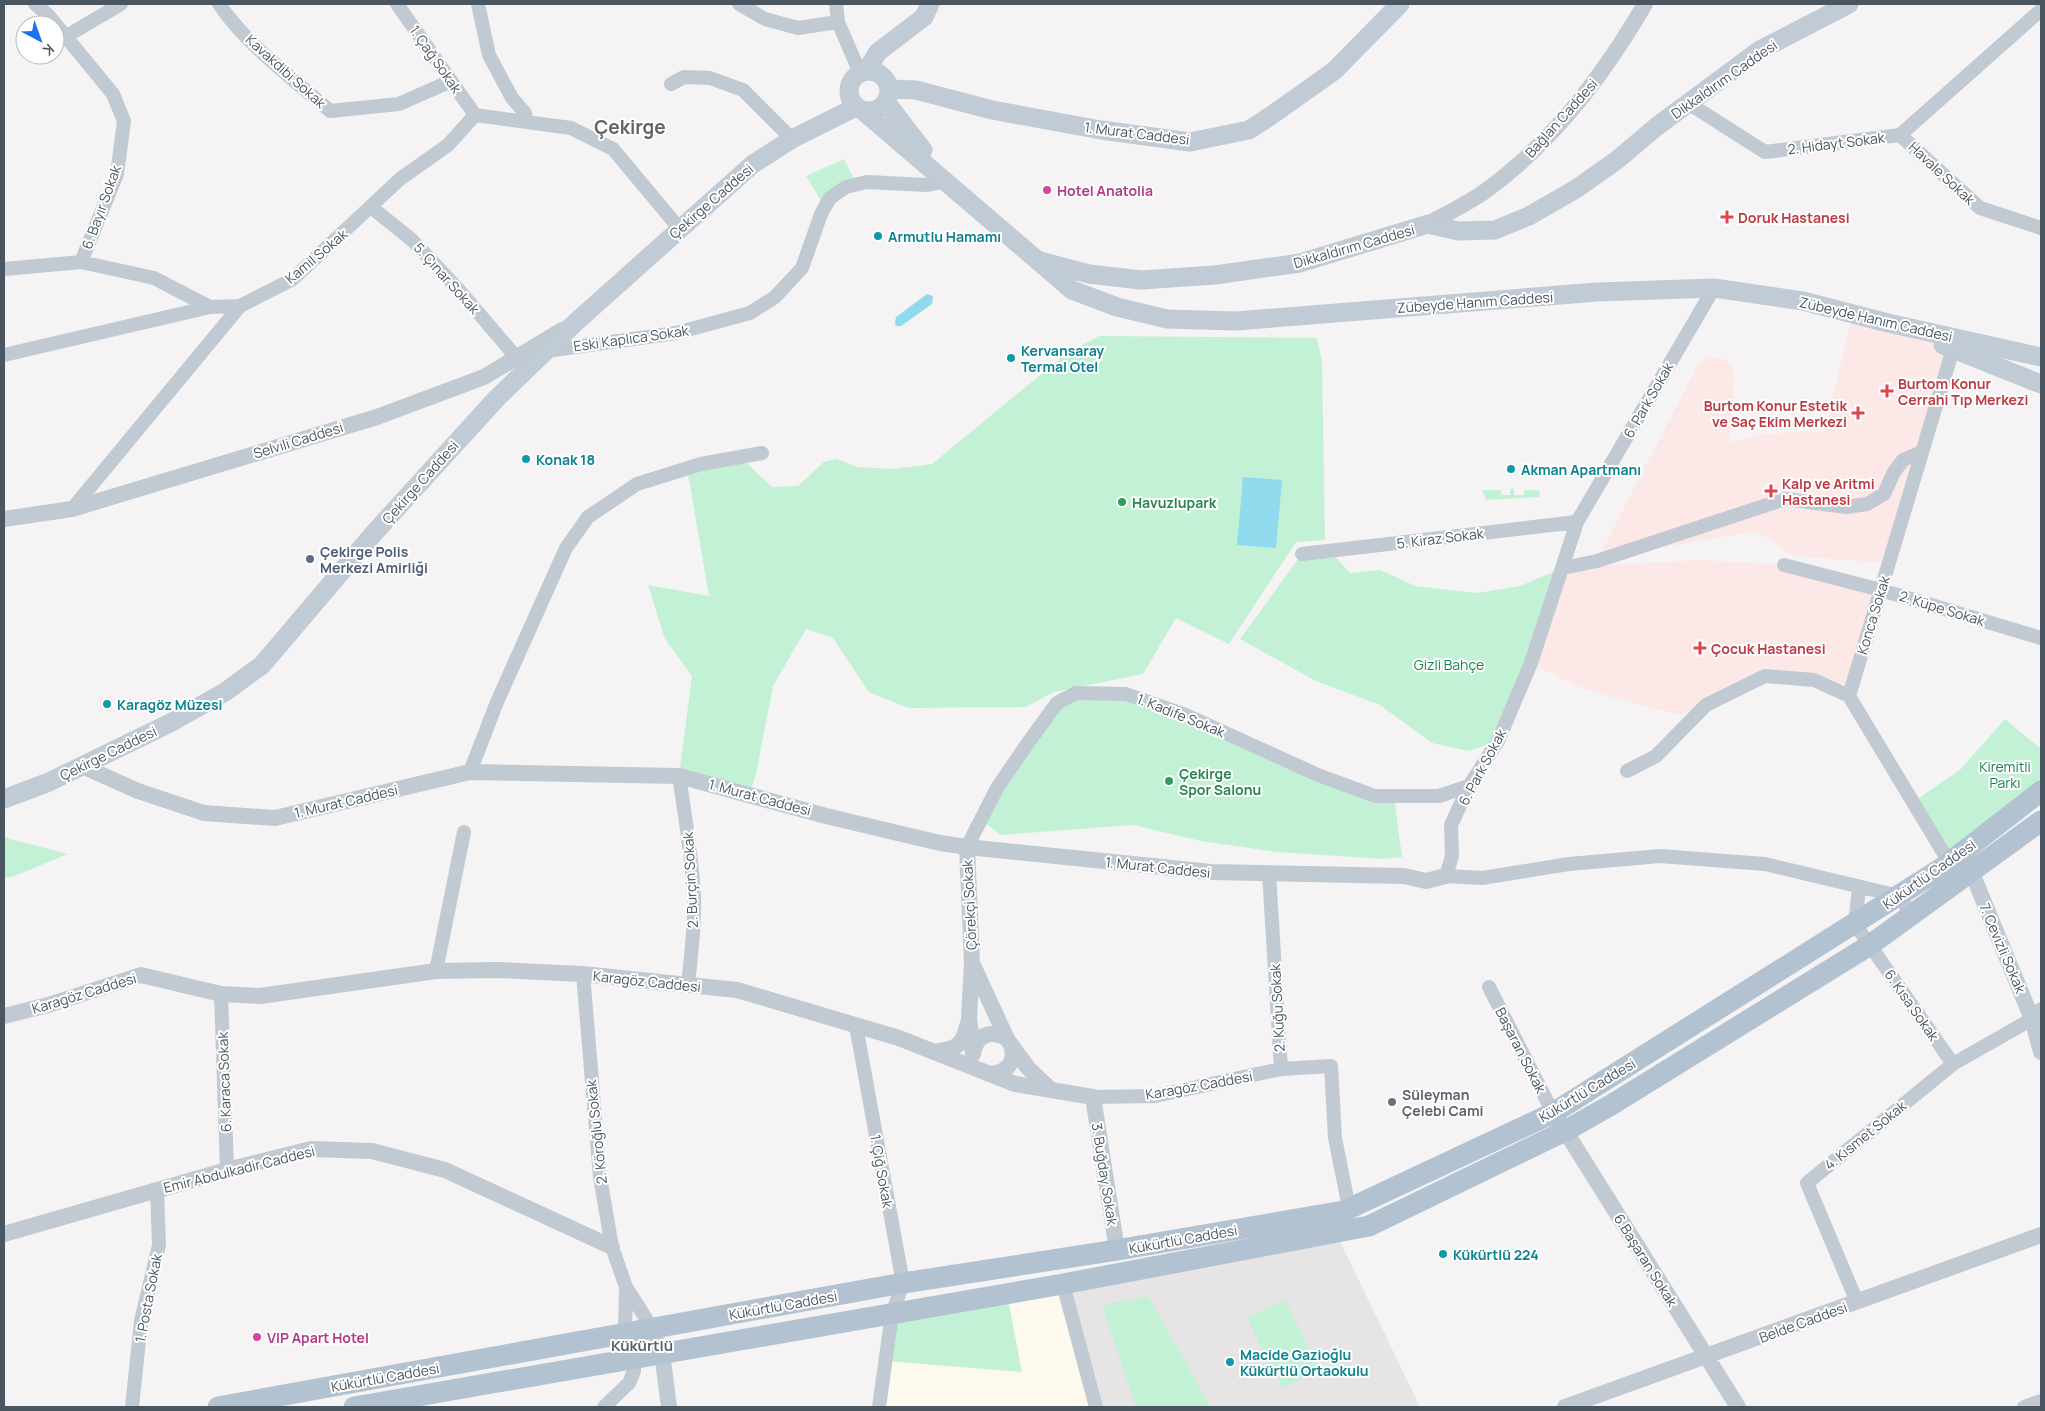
<svg xmlns="http://www.w3.org/2000/svg" width="2045" height="1411" viewBox="0 0 2045 1411" font-family="Manrope,sans-serif">
  <style>
    .commercial { fill: #fdf9ef }
    .education { fill: #e6e4e5 }
    .medical { fill: #fce8e6 }
    .green { fill: #c3f1d5 }
    .water { fill: #90daee }
    .lines { fill: none; stroke-linecap: round; stroke-linejoin: round }
    .minor { stroke: #c1cad2; stroke-width: 14 }
    .tertiary { stroke: #c1cad2; stroke-width: 16 }
    .secondary { stroke: #c1cbd6; stroke-width: 19 }
    .primary { stroke: #b3c2d1; stroke-width: 21 }
    .hotel-dot { fill: #d1479c; stroke: #fff; stroke-width: 2 }
    .health-dot { fill: #e0444e; stroke: #fff; stroke-width: 2 }
    .culture-dot { fill: #0f9aa8; stroke: #fff; stroke-width: 2 }
    .leisure-dot { fill: #2e9e5b; stroke: #fff; stroke-width: 2 }
    .service-dot { fill: #5c6f8a; stroke: #fff; stroke-width: 2 }
    .worship-dot { fill: #6b7280; stroke: #fff; stroke-width: 2 }
    .labels { text-anchor: middle; dominant-baseline: central; stroke-width: 4; stroke-linejoin: round; paint-order: stroke }
    .street-label { font-size: 14px; fill: #4a5661; stroke: #fff }
    .hotel-label { font-size: 14px; font-weight: bold; fill: #b23c85; stroke: #fff; text-anchor: start }
    .health-label { font-size: 14px; font-weight: bold; fill: #be3a42; stroke: #fff; text-anchor: start }
    .culture-label { font-size: 14px; font-weight: bold; fill: #0d838f; stroke: #fff; text-anchor: start }
    .leisure-label { font-size: 14px; font-weight: bold; fill: #27864d; stroke: #fff; text-anchor: start }
    .service-label { font-size: 14px; font-weight: bold; fill: #4e5e75; stroke: #fff; text-anchor: start }
    .park-label { font-size: 14px; fill: #17864f; stroke: #fff }
    .worship-label { font-size: 14px; font-weight: bold; fill: #5b616d; stroke: #fff; text-anchor: start }
    .neighbourhood-label { font-size: 15px; font-weight: bold; fill: #5f6368; stroke: #fff }
    .district-label { font-size: 19px; font-weight: bold; fill: #5f6368; stroke: #fff }
  </style>
  <rect width="100%" height="100%" fill="#f5f3f3"/>
  <path class="commercial" d="M1063 1284 1096 1407H879L886 1361 1007 1294Z"/>
  <path class="education" d="M1336 1233 1420 1407H1096L1063 1284Z"/>
  <path class="medical" d="M1853 314 1953 349 1889 563 1794 556 1757 531 1613 556 1597 561 1698 364 1709 357 1720 358 1731 363 1734 375 1730 442 1767 434 1811 431 1824 433Z
    M1700 560 1784 565 1881 590 1849 696 1814 680 1765 676 1706 705 1680 715 1586 690 1531 663 1563 568Z"/>
  <path class="green" d="M844 159 857 185 825 207 806 176Z
    M1099 336 1317 338 1322 361 1325 540 1296 542 1229 644 1176 618 1143 674 1054 692 1026 707 908 708 869 692 833 638 806 629 773 686 756 774 749 795 679 776 692 676 665 639 648 585 709 596 687 468 740 457 772 487 798 486 824 462 837 459 857 467 893 469 932 464 1067 353Z
    M1514 488V495H1524V490H1539L1540 497 1486 500 1482 490H1501V495H1510V489Z
    M1330 551 1350 573 1380 570 1415 586 1477 593 1520 586 1563 568 1498 741 1469 751 1432 743 1380 705 1316 681 1240 639 1302 554Z
    M1076 693 1126 694 1318 775 1394 796 1402 857 1383 859 1277 852 1201 841 1133 825 1001 835 981 820 1030 740Z
    M2005 719 2041 749V791L1949 862 1913 802 1960 770Z
    M4 836 10 839 68 854 12 877 4 878Z
    M1007 1294 1022 1372 886 1361 892 1314Z
    M1148 1296 1211 1407H1136L1102 1305Z
    M1285 1300 1319 1370 1282 1388 1247 1318Z"/>
  <path class="water" d="M927 294 933 296 932 304 901 326H896L895 323 896 317Z
    M1243 477 1282 480 1276 548 1237 545Z"/>
  <g class="lines">
    <path class="minor" d="M35 4 48 15 113 94 124 121 117 174 81 262
      M219 4C246 44 293 79 330 111L399 104 451 81
      M397 4 475 115
      M478 4 489 55 512 98 525 113 527 122
      M739 4 765 19 798 28 838 22
      M836 4 838 22 860 73
      M65 37 121 4
      M671 84 684 77 710 78 743 90 792 139
      M1688 103 1765 152 1900 135 2041 10
      M475 115 571 128 613 149 679 228
      M1900 135 1980 208 2041 228
      M371 207 412 240 459 290 516 357
      M4 269 81 262 154 278 210 307
      M1714 288 1577 522 1531 663 1498 741 1469 786 1451 825 1452 856 1446 876 1482 878 1569 864 1660 856 1765 864 1899 896 1912 915
      M546 351 676 333 750 313 775 297 802 268 821 214 830 198 846 187 867 182 927 185 947 181
      M4 355 210 307 240 306 293 279 400 179 448 145 475 115
      M72 509 240 306
      M1302 554 1577 522
      M1784 565 1881 590 2041 638
      M1563 568 1597 561 1785 499 1846 507 1867 504 1884 494 1894 472 1903 460 1922 452
      M1627 771 1656 756 1706 705 1765 676 1814 680 1849 696
      M470 772 497 702 566 548 588 517 637 484 701 464 762 453
      M679 776C685 816 692 856 694 897 695 927 691 956 688 985
      M967 847 997 788 1030 740 1057 703 1076 693 1126 694 1186 715 1318 775 1375 796H1439L1469 786
      M1949 862 1849 696 1953 349
      M1269 873 1281 1069 1331 1066 1335 1138 1349 1208
      M1859 888 1855 924 1953 1064
      M436 971 464 832
      M583 974 600 1177 612 1247 626 1287 652 1328 662 1353
      M1489 987 1553 1113
      M221 994 227 1170
      M856 1026 903 1283 892 1314 879 1407
      M1093 1097 1155 1096 1281 1069
      M1063 1284 1096 1407
      M1857 1302 1807 1183 1953 1064 2032 1019 2041 1009
      M132 1407 141 1321 159 1245 157 1189
      M604 1407 629 1383 634 1371V1359L625 1333 626 1287
      M2024 1407 2041 1401"/>
    <path class="tertiary" d="M1428 224C1446 214 1467 204 1484 192 1553 142 1603 76 1645 4
      M4 519 72 509 377 417 484 377 562 330
      M82 766 138 791 204 813 275 818 470 772 679 776 826 816 940 843 967 847 1211 872 1404 876 1426 881 1446 876
      M967 847 972 963 969 1018 973 1054
      M1972 873 2032 1019 2041 1052
      M973 965 1007 1039 1028 1068 1050 1089
      M4 1016 48 1005 141 975 221 994 260 996 436 971 497 970 583 974 737 990 899 1038 1015 1084 1093 1097 1117 1250
      M934 1052C958 1048 962 1047 968 1023
      M973 1054C975 1036 991 1028 1007 1039
      M989 1074C1006 1074 1017 1062 1011 1045
      M1559 1121 1738 1407
      M4 1234 227 1170 311 1149 372 1151 445 1170 612 1247
      M662 1353 669 1407
      M1565 1407 2041 1235"/>
    <path class="secondary" d="M849 91a20 20 0 1 1 40 0a20 20 0 1 1-40 0Z
      M866 71 878 52 924 17 930 4
      M890 89 916 90 992 110 1101 130 1190 142 1249 130 1269 117 1334 71 1400 4
      M886 102 923 150
      M862 110 1072 290 1117 307 1167 319 1236 321 1597 292 1714 288 1803 301 1888 323 2041 357
      M1040 261 1089 274 1141 280 1215 275 1300 263 1428 224 1458 231 1495 230 1529 216 1576 189 1617 160 1656 127 1760 50 1849 4
      M1943 345 2041 384
      M4 799 49 782 170 723 225 692 262 665 375 532 497 398 577 321 753 164 792 139 856 107"/>
    <path class="primary" d="M218 1407 903 1283 1117 1250 1344 1211 1553 1113 1942 868 2041 791
      M354 1407 1063 1284 1369 1226 1565 1131 1611 1105 1870 945 2041 821"/>
  </g>
  <g class="hotel-dot">
    <circle cx="1047" cy="190" r="5"/>
    <circle cx="257" cy="1337" r="5"/>
  </g>
  <g class="health-dot">
    <path d="M1724.5 209.5h5v5h5v5h-5v5h-5v-5h-5v-5h5z"/>
    <path d="M1884.5 383.5h5v5h5v5h-5v5h-5v-5h-5v-5h5z"/>
    <path d="M1855.5 405.5h5v5h5v5h-5v5h-5v-5h-5v-5h5z"/>
    <path d="M1768.5 483.5h5v5h5v5h-5v5h-5v-5h-5v-5h5z"/>
    <path d="M1697.5 640.5h5v5h5v5h-5v5h-5v-5h-5v-5h5z"/>
  </g>
  <g class="culture-dot">
    <circle cx="878" cy="236" r="5"/>
    <circle cx="1011" cy="358" r="5"/>
    <circle cx="526" cy="459" r="5"/>
    <circle cx="1511" cy="469" r="5"/>
    <circle cx="107" cy="704" r="5"/>
    <circle cx="1443" cy="1254" r="5"/>
    <circle cx="1230" cy="1362" r="5"/>
  </g>
  <g class="leisure-dot">
    <circle cx="1122" cy="502" r="5"/>
    <circle cx="1169" cy="781" r="5"/>
  </g>
  <circle class="service-dot" cx="310" cy="559" r="5"/>
  <circle class="worship-dot" cx="1392" cy="1102" r="5"/>
  <g class="labels">
    <g class="street-label">
      <text transform="translate(436 59) rotate(55)">1. Çağ Sokak</text>
      <text transform="translate(286 71) rotate(42)">Kavakdibi Sokak</text>
      <text transform="translate(1724 79) rotate(-35)">Dikkaldırım Caddesi</text>
      <text transform="translate(1561 118) rotate(-48)">Bağlan Caddesi</text>
      <text transform="translate(1137 133) rotate(7)">1. Murat Caddesi</text>
      <text transform="translate(1836 143) rotate(-7)">2. Hidayt Sokak</text>
      <text transform="translate(1942 173) rotate(43)">Havale Sokak</text>
      <text transform="translate(711 201) rotate(-41)">Çekirge Caddesi</text>
      <text transform="translate(101 207) rotate(-70)">6. Bayır Sokak</text>
      <text transform="translate(1354 246) rotate(-16)">Dikkaldırım Caddesi</text>
      <text transform="translate(316 256) rotate(-40)">Kamil Sokak</text>
      <text transform="translate(447 278) rotate(48)">5. Çınar Sokak</text>
      <text transform="translate(1475 302) rotate(-4)">Zübeyde Hanım Caddesi</text>
      <text transform="translate(1876 319) rotate(13)">Zübeyde Hanım Caddesi</text>
      <text transform="translate(631 338) rotate(-8)">Eski Kaplıca Sokak</text>
      <text transform="translate(1648 400) rotate(-60)">6. Park Sokak</text>
      <text transform="translate(298 440) rotate(-17)">Selvili Caddesi</text>
      <text transform="translate(420 482) rotate(-48)">Çekirge Caddesi</text>
      <text transform="translate(1440 538) rotate(-7)">5. Kiraz Sokak</text>
      <text transform="translate(1942 608) rotate(17)">2. Küpe Sokak</text>
      <text transform="translate(1873 615) rotate(-73)">Konca Sokak</text>
      <text transform="translate(1181 715) rotate(22)">1. Kadife Sokak</text>
      <text transform="translate(108 753) rotate(-26)">Çekirge Caddesi</text>
      <text transform="translate(1482 767) rotate(-62)">6. Park Sokak</text>
      <text transform="translate(760 797) rotate(15)">1. Murat Caddesi</text>
      <text transform="translate(346 801) rotate(-13)">1. Murat Caddesi</text>
      <text transform="translate(1158 867) rotate(6)">1. Murat Caddesi</text>
      <text transform="translate(1929 874) rotate(-35)">Kükürtlü Caddesi</text>
      <text transform="translate(690 880) rotate(-93)">2. Burçin Sokak</text>
      <text transform="translate(969 905) rotate(-93)">Çörekçi Sokak</text>
      <text transform="translate(2003 948) rotate(67)">7. Cevizli Sokak</text>
      <text transform="translate(647 981) rotate(6)">Karagöz Caddesi</text>
      <text transform="translate(84 993) rotate(-17)">Karagöz Caddesi</text>
      <text transform="translate(1912 1005) rotate(55)">6. Kısa Sokak</text>
      <text transform="translate(1277 1008) rotate(-93)">2. Kuğu Sokak</text>
      <text transform="translate(1521 1050) rotate(63)">Başaran Sokak</text>
      <text transform="translate(224 1082) rotate(-92)">6. Karaca Sokak</text>
      <text transform="translate(1199 1085) rotate(-10)">Karagöz Caddesi</text>
      <text transform="translate(1587 1090) rotate(-31)">Kükürtlü Caddesi</text>
      <text transform="translate(596 1132) rotate(-96)">2. Köroğlu Sokak</text>
      <text transform="translate(1865 1135) rotate(-39)">4. Kısmet Sokak</text>
      <text transform="translate(239 1169) rotate(-14)">Emir Abdulkadir Caddesi</text>
      <text transform="translate(882 1171) rotate(80)">1. Çiğ Sokak</text>
      <text transform="translate(1105 1174) rotate(81)">3. Buğday Sokak</text>
      <text transform="translate(1183 1239) rotate(-10)">Kükürtlü Caddesi</text>
      <text transform="translate(1646 1260) rotate(58)">6.Başaran Sokak</text>
      <text transform="translate(148 1298) rotate(-79)">1. Posta Sokak</text>
      <text transform="translate(783 1305) rotate(-10)">Kükürtlü Caddesi</text>
      <text transform="translate(1803 1322) rotate(-20)">Belde Caddesi</text>
      <text transform="translate(385 1377) rotate(-10)">Kükürtlü Caddesi</text>
    </g>
    <g class="hotel-label">
      <text x="1057" y="190">Hotel Anatolia</text>
      <text x="267" y="1337">VIP Apart Hotel</text>
    </g>
    <g class="health-label">
      <text x="1738" y="217">Doruk Hastanesi</text>
      <text x="1898" y="383">Burtom Konur<tspan x="1898" dy="16">Cerrahi Tıp Merkezi</tspan></text>
      <text x="1847" y="405" text-anchor="end">Burtom Konur Estetik<tspan x="1847" dy="16">ve Saç Ekim Merkezi</tspan></text>
      <text x="1782" y="483">Kalp ve Aritmi<tspan x="1782" dy="16">Hastanesi</tspan></text>
      <text x="1711" y="648">Çocuk Hastanesi</text>
    </g>
    <g class="culture-label">
      <text x="888" y="236">Armutlu Hamamı</text>
      <text x="1021" y="350">Kervansaray<tspan x="1021" dy="16">Termal Otel</tspan></text>
      <text x="536" y="459">Konak 18</text>
      <text x="1521" y="469">Akman Apartmanı</text>
      <text x="117" y="704">Karagöz Müzesi</text>
      <text x="1453" y="1254">Kükürtlü 224</text>
      <text x="1240" y="1354">Macide Gazioğlu<tspan x="1240" dy="16">Kükürtlü Ortaokulu</tspan></text>
    </g>
    <g class="leisure-label">
      <text x="1132" y="502">Havuzlupark</text>
      <text x="1179" y="773">Çekirge<tspan x="1179" dy="16">Spor Salonu</tspan></text>
    </g>
    <g class="service-label">
      <text x="320" y="551">Çekirge Polis<tspan x="320" dy="16">Merkezi Amirliği</tspan></text>
    </g>
    <g class="park-label">
      <text x="1449" y="664">Gizli Bahçe</text>
      <text x="2005" y="766">Kiremitli<tspan x="2005" dy="16">Parkı</tspan></text>
    </g>
    <g class="worship-label">
      <text x="1402" y="1094">Süleyman<tspan x="1402" dy="16">Çelebi Cami</tspan></text>
    </g>
    <g class="neighbourhood-label">
      <text x="642" y="1345">Kükürtlü</text>
    </g>
    <g class="district-label">
      <text x="630" y="127">Çekirge</text>
    </g>
  </g>
  <rect width="2045" height="1411" fill="none" stroke="#4a5661" stroke-width="10"/>
  <g transform="translate(40 40) rotate(139)"><circle r="24" fill="#ffffff" stroke="#b7bbc0"/>
  <path d="M0-4L9 19L0 12L-9 19Z" fill="#1a73e8"/>
  <text y="-8" font-size="14" font-weight="bold" text-anchor="middle" fill="#4a5661">K</text>
  </g>
</svg>
